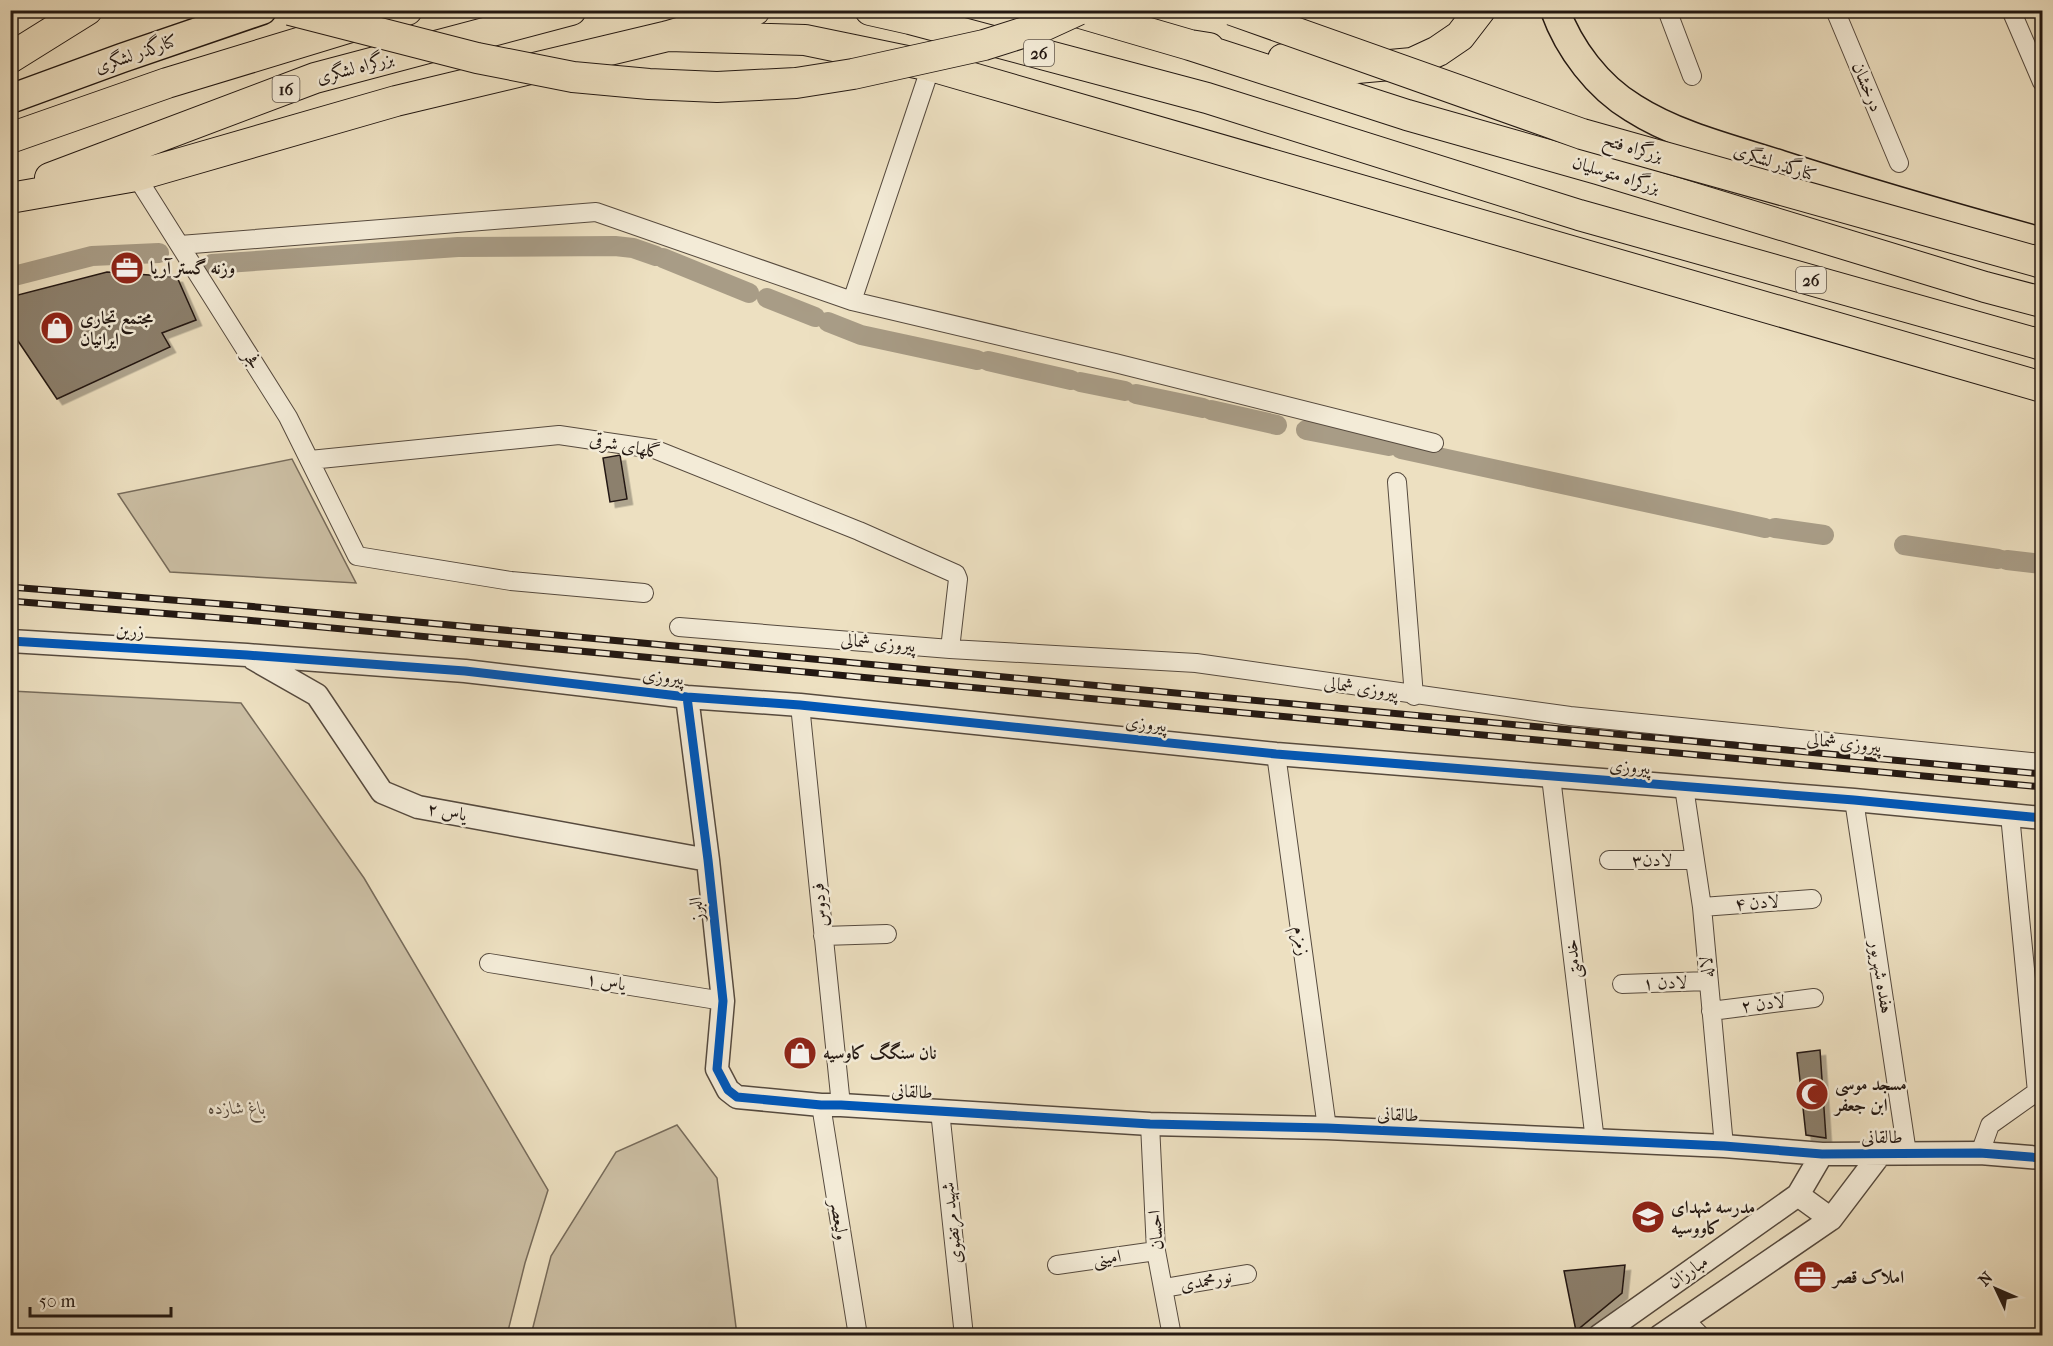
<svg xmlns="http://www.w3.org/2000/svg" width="2053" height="1346" viewBox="0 0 2053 1346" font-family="'IM FELL French Canon',Amiri,serif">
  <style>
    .green { fill: #cbbea3; stroke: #776b5a; stroke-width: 1.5 }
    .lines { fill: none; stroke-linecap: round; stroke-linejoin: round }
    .canal { stroke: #a89c86; stroke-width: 20 }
    .building { fill: #8c806d; stroke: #231812; stroke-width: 1.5; filter: url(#shadow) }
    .minor-casing { stroke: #564a3e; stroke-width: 20 }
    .tertiary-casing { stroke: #564a3e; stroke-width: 25 }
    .primary-casing { stroke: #231812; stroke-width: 31 }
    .trunk-casing { stroke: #231812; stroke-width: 32 }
    .minor { stroke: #f3ebd7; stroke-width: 18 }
    .tertiary { stroke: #f3ebd7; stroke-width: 22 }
    .primary { stroke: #ede0c1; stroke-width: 28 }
    .trunk { stroke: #ede0c1; stroke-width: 30 }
    .rail-casing { stroke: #231812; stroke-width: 7 }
    .rail { stroke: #f3ebd7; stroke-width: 4.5; stroke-dasharray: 14; stroke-linecap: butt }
    .trunk-bridge-casing { stroke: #231812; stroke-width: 32; stroke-linecap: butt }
    .trunk-bridge { stroke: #ede0c1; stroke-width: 30 }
    .cycleway-casing { stroke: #f3ebd7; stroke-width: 13 }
    .cycleway { stroke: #0057b8; stroke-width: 9 }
    .labels { text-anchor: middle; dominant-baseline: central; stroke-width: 5; stroke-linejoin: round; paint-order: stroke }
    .shield { fill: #f3ebd7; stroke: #61574d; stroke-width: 1.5 }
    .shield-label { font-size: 16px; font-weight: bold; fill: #231812 }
    .street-label { font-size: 18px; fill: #231812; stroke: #f3ebd7 }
    .poi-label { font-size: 18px; font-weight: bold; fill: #231812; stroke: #f3ebd7; text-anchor: start }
    .park-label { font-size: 18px; font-style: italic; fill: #554a3e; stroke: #f3ebd7 }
  </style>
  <defs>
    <filter id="shadow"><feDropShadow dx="5.5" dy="5.5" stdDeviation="0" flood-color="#0004"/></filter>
  </defs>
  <rect width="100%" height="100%" fill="#ede0c1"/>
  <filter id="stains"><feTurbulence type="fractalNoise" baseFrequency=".00333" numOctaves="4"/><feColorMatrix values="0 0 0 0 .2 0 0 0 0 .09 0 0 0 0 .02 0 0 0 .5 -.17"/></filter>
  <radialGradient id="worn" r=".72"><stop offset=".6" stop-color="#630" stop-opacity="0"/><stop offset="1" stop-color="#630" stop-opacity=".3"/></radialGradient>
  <path class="green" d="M292 459 356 583 170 572 118 494Z
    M11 691 241 703 364 878 548 1190 525 1263 507 1335H11Z
    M677 1125 717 1178 737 1335H531L551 1256 616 1152Z"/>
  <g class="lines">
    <path class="canal" d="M663 258 749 293
      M212 264 458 247 615 246 633 248 656 256
      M10 277 92 256 159 253
      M767 298 815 317
      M828 322 861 335 977 360
      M988 361 1071 380
      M1080 382 1125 391
      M1136 394 1203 408
      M1211 410 1277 425
      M1306 430 1389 446
      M1401 449 1765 528
      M1775 528 1824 535
      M1904 545 1998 559
      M2007 560 2042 564"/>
  </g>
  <path class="building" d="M107 272 177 277 196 320 162 333 170 347 57 399 10 329V297Z
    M620 455 627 499 610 502 603 458Z
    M1820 1050 1826 1138 1806 1135 1797 1053Z
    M1625 1265 1622 1293 1576 1331 1564 1271Z"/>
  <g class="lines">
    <defs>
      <path id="minor" d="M1667 10 1692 76
        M1835 10 1899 163
        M2011 10 2042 82
        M136 176 288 417 357 556 511 581 644 593
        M180 245 596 212 852 301 1115 363 1434 443
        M852 301 931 66
        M310 460 559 435 654 449 859 531 956 574 958 579 950 649
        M1397 482 1414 696
        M679 627 950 649 1196 663 1570 716 2042 763
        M800 705 841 1105
        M1276 754 1327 1128
        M1551 777 1595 1141
        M1684 787 1702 907 1724 1146
        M1854 800 1907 1153
        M2010 815 2037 1092
        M1609 860H1694
        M1702 907 1812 899
        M823 936 887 934
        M489 963 723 1001
        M1622 984 1708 981
        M1711 1011 1814 998
        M821 1105 858 1336
        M940 1111 964 1336
        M1150 1124 1156 1251 1172 1336
        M1980 1153 1990 1125 2042 1088
        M1057 1265 1156 1251
        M1164 1288 1247 1274
        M1684 1319 1701 1336"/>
      <path id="tertiary" d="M10 641 247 655 465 671 687 697 800 705 1276 754 1854 800 2042 818
        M254 659 317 695 382 792 418 807 708 860
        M687 697 708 860 723 1001 717 1069 728 1090 737 1097 821 1105H841L1150 1124 1327 1128 1724 1146 1822 1154 1980 1153 2042 1158
        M1798 1195 1831 1219
        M1599 1336 1798 1195 1822 1154
        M1660 1336 1831 1219 1881 1153"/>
      <path id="primary" d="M1555 10C1569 49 1598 87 1633 108 1677 136 1731 149 1781 165 1868 193 1955 218 2042 242
        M10 99 122 58 262 10"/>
      <path id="trunk" d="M870 10 910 19 1207 98 1579 215 2042 345
        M1070 10 1190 45 1209 48
        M668 36 805 40 931 66 2042 387
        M1190 45 1407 115 1598 169 1985 287 2042 302
        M10 58 87 10
        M1283 59 1346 69 1412 63 1438 51 1460 36 1480 10
        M10 138 167 83 407 10
        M50 178 315 78 571 10
        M10 198 136 176 396 101 668 36 755 10"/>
    </defs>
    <use href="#minor" class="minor-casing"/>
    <use href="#tertiary" class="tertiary-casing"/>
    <use href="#primary" class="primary-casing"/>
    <use href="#trunk" class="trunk-casing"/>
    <use href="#minor" class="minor"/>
    <use href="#tertiary" class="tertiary"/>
    <use href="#primary" class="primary"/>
    <use href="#trunk" class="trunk"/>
    <defs>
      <path id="rail" d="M10 587 247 606 2042 774
        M10 601 246 620 2042 787"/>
    </defs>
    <use href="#rail" class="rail-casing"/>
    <use href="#rail" class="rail"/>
    <defs>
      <path id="trunk-bridge" d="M290 10 477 58 573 77 649 84 717 87 796 83 853 74 984 45 1041 27 1078 10
        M1232 10 1582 134 2042 263"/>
    </defs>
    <use href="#trunk-bridge" class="trunk-bridge-casing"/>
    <use href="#trunk-bridge" class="trunk-bridge"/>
    <defs>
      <path id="cycleway" d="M10 641 247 655 465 671 687 697 800 705 1276 754 1854 800 2042 818
        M687 697 708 860 723 1001 717 1069 728 1090 737 1097 821 1105H841L1150 1124 1327 1128 1724 1146 1822 1154 1980 1153 2042 1158"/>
    </defs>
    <use href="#cycleway" class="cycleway-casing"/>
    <use href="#cycleway" class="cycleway"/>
  </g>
  <defs>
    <symbol id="office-disc" viewBox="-11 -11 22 22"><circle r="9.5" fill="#8f2418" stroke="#f3ebd7"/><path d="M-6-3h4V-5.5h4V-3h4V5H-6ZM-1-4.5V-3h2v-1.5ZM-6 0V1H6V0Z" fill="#fff"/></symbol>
    <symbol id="shop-disc" viewBox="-11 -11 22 22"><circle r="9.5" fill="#8f2418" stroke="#f3ebd7"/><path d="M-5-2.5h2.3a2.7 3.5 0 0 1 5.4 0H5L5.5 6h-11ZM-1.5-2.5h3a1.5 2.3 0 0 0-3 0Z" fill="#fff"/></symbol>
    <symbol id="mosque-disc" viewBox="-11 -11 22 22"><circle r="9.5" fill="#8f2418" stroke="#f3ebd7"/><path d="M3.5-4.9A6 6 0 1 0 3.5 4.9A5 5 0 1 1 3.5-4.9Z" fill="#fff"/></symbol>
    <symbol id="school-disc" viewBox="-11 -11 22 22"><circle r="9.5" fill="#8f2418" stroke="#f3ebd7"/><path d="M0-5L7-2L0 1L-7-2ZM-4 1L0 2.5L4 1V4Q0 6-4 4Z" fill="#fff"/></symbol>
  </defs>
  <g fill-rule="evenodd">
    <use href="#office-disc" x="108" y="249" width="38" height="38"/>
    <use href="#shop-disc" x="38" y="309" width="38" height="38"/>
    <use href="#shop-disc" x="781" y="1034" width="38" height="38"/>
    <use href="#mosque-disc" x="1793" y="1075" width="38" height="38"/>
    <use href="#school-disc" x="1629" y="1198" width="38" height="38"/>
    <use href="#office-disc" x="1791" y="1258" width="38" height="38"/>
  </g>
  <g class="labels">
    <g class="shield">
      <rect x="1024" y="40" width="30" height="26" rx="4.5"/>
      <rect x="272.5" y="76" width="27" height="26" rx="4.5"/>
      <rect x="1796" y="267" width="30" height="26" rx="4.5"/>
    </g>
    <g class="shield-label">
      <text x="1039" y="53">26</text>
      <text x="286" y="89">16</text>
      <text x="1811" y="280">26</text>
    </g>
    <g class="street-label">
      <text transform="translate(136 54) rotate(-19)">کنارگذر لشگری</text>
      <text transform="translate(355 68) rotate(-15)">بزرگراه لشگری</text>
      <text transform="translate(1867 87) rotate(67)">درخشان</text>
      <text transform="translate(1633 148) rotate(16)">بزرگراه فتح</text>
      <text transform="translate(1775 163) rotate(18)">کنارگذر لشگری</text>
      <text transform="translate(1616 175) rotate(17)">بزرگراه متوسلیان</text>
      <text transform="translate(252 360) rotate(58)">فجر</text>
      <text transform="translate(625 446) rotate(11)">گلهای شرقی</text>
      <text transform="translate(130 631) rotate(3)">زرین</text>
      <text transform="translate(878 643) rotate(5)">پیروزی شمالی</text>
      <text transform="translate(663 677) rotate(6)">پیروزی</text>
      <text transform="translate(1361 688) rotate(8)">پیروزی شمالی</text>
      <text transform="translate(1146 724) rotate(6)">پیروزی</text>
      <text transform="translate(1844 743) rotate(6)">پیروزی شمالی</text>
      <text transform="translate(1630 767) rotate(4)">پیروزی</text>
      <text transform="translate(447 812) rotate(10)">یاس ۲</text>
      <text x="1652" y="860">لادن۳</text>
      <text transform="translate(1757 903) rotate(-4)">لادن ۴</text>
      <text transform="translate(820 905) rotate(-96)">فردوس</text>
      <text transform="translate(697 909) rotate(-96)">البرز</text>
      <text transform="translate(1301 941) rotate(82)">زمزم</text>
      <text transform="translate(1573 959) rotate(-97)">خدمتی</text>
      <text transform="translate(1707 967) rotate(-95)">لاله</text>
      <text transform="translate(1881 977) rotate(81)">هفده شهریور</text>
      <text transform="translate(606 982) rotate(9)">یاس ۱</text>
      <text transform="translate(1665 983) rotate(-2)">لادن ۱</text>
      <text transform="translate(1763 1004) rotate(-7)">لادن ۲</text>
      <text transform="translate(912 1092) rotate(3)">طالقانی</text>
      <text transform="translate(1398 1115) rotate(3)">طالقانی</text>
      <text x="1882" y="1137">طالقانی</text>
      <text transform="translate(839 1220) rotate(81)">ولیعصر</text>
      <text transform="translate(952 1223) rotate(-96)">شهید مرتضوی</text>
      <text transform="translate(1156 1230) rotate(-94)">احسان</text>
      <text transform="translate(1107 1258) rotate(-8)">امینی</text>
      <text transform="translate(1688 1272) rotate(-35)">مبارزان</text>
      <text transform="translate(1206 1281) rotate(-10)">نورمحمدی</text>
    </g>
    <g class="poi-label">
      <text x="150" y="268">وزنه گستر آریا</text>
      <text x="80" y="318">مجتمع تجاری<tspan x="80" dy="21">ایرانیان</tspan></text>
      <text x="823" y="1053">نان سنگگ کاوسیه</text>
      <text x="1835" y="1084">مسجد موسی<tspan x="1835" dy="21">ابن جعفر</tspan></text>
      <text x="1671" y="1207">مدرسه شهدای<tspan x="1671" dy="21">کاووسیه</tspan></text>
      <text x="1833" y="1277">املاک قصر</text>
    </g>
    <g class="park-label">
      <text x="237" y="1108">باغ شازده</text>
    </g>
  </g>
  <rect width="2053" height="1346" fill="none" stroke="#ede0c1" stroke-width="36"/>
  <rect x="12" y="12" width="2029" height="1322" fill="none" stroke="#231812" stroke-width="3"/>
  <rect x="18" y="18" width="2017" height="1310" fill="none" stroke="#231812" stroke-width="1.5"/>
  <g transform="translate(1996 1289) rotate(314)" stroke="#f3ebd7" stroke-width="4.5" paint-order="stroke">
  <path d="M0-4.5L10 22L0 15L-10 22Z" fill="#231812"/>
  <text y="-9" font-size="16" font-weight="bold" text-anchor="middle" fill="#231812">N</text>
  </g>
  <path d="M30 1307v9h141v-9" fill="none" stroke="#231812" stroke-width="3"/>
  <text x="39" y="1307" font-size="18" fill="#231812" stroke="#f3ebd7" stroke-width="4.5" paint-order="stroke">50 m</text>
  <rect width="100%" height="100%" filter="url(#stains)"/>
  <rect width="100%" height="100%" fill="url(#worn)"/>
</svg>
